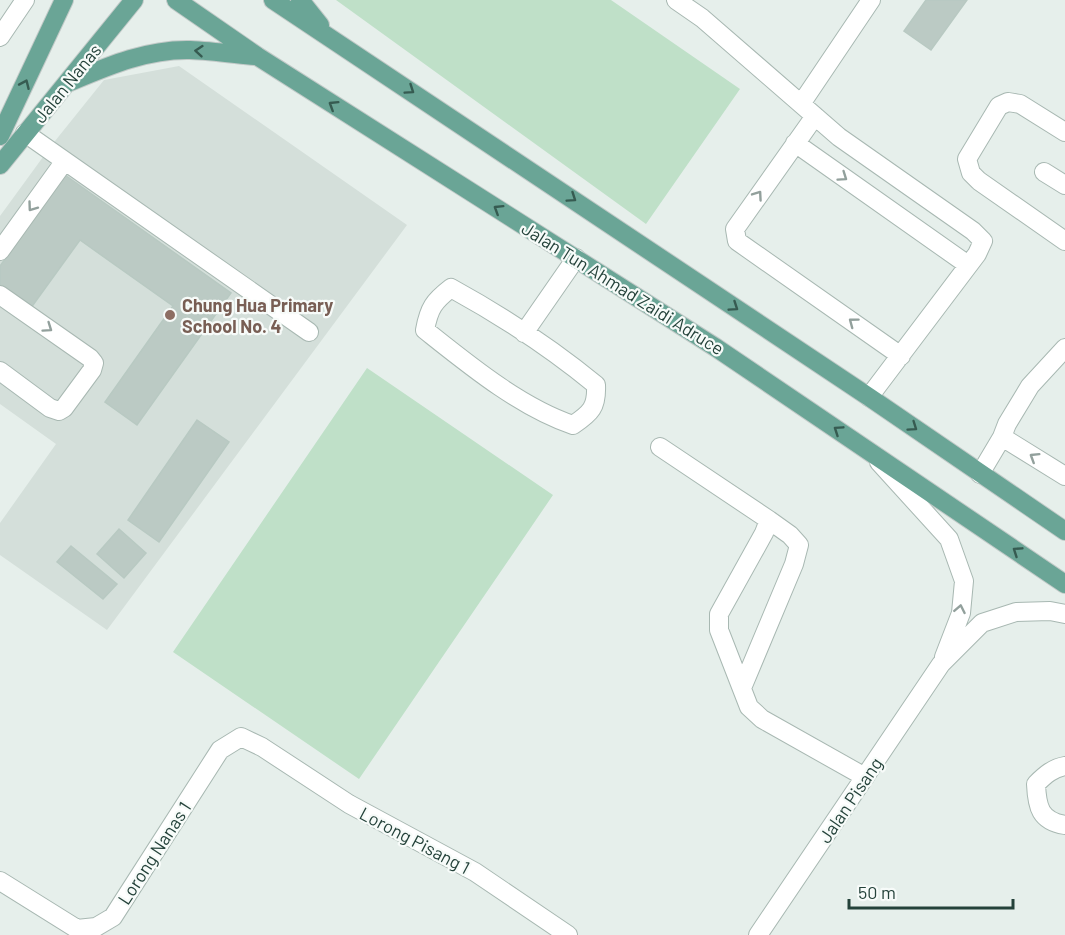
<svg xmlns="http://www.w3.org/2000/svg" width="1065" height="935" viewBox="0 0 1065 935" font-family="Barlow,sans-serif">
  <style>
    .built { fill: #d4dfda }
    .green { fill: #bfe0c8 }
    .building { fill: #bbcac4; stroke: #b8c9c2; stroke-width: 1.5 }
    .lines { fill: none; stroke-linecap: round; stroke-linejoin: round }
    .minor-casing { stroke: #a8b8b2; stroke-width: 20 }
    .major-casing { stroke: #c2cac8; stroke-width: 20 }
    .minor { stroke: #fff; stroke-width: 18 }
    .major { stroke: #6aa596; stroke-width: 18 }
    .oneway { stroke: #365b51 }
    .oneway2 { stroke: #92a09c }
    .education-dot { fill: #8d6e63; stroke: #f7fbf9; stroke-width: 2 }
    .labels { text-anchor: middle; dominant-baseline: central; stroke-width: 4.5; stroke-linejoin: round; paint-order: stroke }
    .street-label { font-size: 18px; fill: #24423a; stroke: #f7fbf9 }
    .education-label { font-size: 18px; font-weight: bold; fill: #785e54; stroke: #f7fbf9; text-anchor: start }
  </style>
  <rect width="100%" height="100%" fill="#e6efeb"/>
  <path class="built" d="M179 66 407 225 107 630 0 555V523L56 444 0 404V216L51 146 104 80Z"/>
  <path class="green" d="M336 0H611L740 89 646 224Z
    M367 368 553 495 359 779 173 652Z"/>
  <path class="building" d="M926 0H967L931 50 904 31Z
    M65 175 231 293 137 425 105 402 173 306 80 240 28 312 0 292V266Z
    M197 420 229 442 159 542 128 520Z
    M119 529 146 553 124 578 97 554Z
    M71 546 117 584 103 599 57 562Z"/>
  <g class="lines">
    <defs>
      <path id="minor" d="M676 0 702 18 839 137 973 231 983 241 977 254 869 397
        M0 37 25 0
        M801 104 871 0
        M815 116 735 229 737 241 901 356
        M1065 132 1020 104 1008 102 999 106 967 159 971 173 979 181 1065 241
        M25 133 309 332
        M795 143 968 265
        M1044 172 1065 185
        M0 251 64 162
        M451 288C502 316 551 348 596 385 597 407 591 413 573 425 520 407 469 365 425 330 429 308 434 301 451 288Z
        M0 295 90 358 94 363 92 370 64 408 59 411 50 408 0 371
        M524 333 576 258
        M1002 437 1065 476
        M660 447 769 520 764 533 719 614V630L749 707 762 719 865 777
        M879 462 949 539 964 581 961 613 944 657
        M980 474 1002 437 1007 424 1030 386 1065 348
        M742 688 794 564 799 545 790 535 769 520
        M1065 766C1053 768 1045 775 1036 784 1037 807 1040 821 1065 825
        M0 881 77 929 96 927 113 917 220 750 241 737 262 747 349 804 475 872 568 935
        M758 935 941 664 982 623 1016 612 1050 611 1065 614"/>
      <path id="major" d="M176 0 257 56 715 347 1065 584
        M273 0 869 397 1065 531
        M300 0 320 25
        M70 82C108 66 147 49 190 50 212 51 234 54 255 56
        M0 136 64 0
        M0 165 134 0"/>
    </defs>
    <use href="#minor" class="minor-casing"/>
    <use href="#major" class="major-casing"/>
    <use href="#minor" class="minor"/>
    <use href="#major" class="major"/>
  </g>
  <defs><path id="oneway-chevron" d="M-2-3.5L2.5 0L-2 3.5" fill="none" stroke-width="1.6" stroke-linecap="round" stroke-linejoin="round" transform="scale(1.5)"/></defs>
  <g class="oneway">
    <use href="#oneway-chevron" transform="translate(199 51) rotate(-175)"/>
    <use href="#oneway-chevron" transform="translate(25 84) rotate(-66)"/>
    <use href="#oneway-chevron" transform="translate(410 90) rotate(34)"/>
    <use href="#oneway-chevron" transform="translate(333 105) rotate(-148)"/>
    <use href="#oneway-chevron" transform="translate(572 198) rotate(34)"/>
    <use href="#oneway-chevron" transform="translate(498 209) rotate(-148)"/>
    <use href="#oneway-chevron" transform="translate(734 307) rotate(34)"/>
    <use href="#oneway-chevron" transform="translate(913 427) rotate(35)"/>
    <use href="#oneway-chevron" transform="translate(838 430) rotate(-146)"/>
    <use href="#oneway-chevron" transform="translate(1017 551) rotate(-146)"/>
  </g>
  <g class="oneway2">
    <use href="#oneway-chevron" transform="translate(843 177) rotate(35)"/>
    <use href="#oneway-chevron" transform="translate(758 195) rotate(-55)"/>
    <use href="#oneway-chevron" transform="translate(32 207) rotate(126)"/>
    <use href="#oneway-chevron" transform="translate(853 322) rotate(-143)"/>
    <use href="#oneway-chevron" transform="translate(48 328) rotate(35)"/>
    <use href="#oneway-chevron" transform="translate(1034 457) rotate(-148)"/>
    <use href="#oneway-chevron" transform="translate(960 609) rotate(-79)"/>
  </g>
  <circle class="education-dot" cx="170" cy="315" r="6"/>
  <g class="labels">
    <g class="street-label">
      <text transform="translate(67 83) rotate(-51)">Jalan Nanas</text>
      <text transform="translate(623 288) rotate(32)">Jalan Tun Ahmad Zaidi Adruce</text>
      <text transform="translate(850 800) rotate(-56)">Jalan Pisang</text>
      <text transform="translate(415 840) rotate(28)">Lorong Pisang 1</text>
      <text transform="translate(154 853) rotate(-57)">Lorong Nanas 1</text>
    </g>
    <g class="education-label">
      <text x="182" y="305">Chung Hua Primary<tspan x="182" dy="21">School No. 4</tspan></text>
    </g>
  </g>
  <path d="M849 899v9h164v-9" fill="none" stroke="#24423a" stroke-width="3"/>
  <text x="858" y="899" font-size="18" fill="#24423a" stroke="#f7fbf9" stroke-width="4.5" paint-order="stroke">50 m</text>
</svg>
